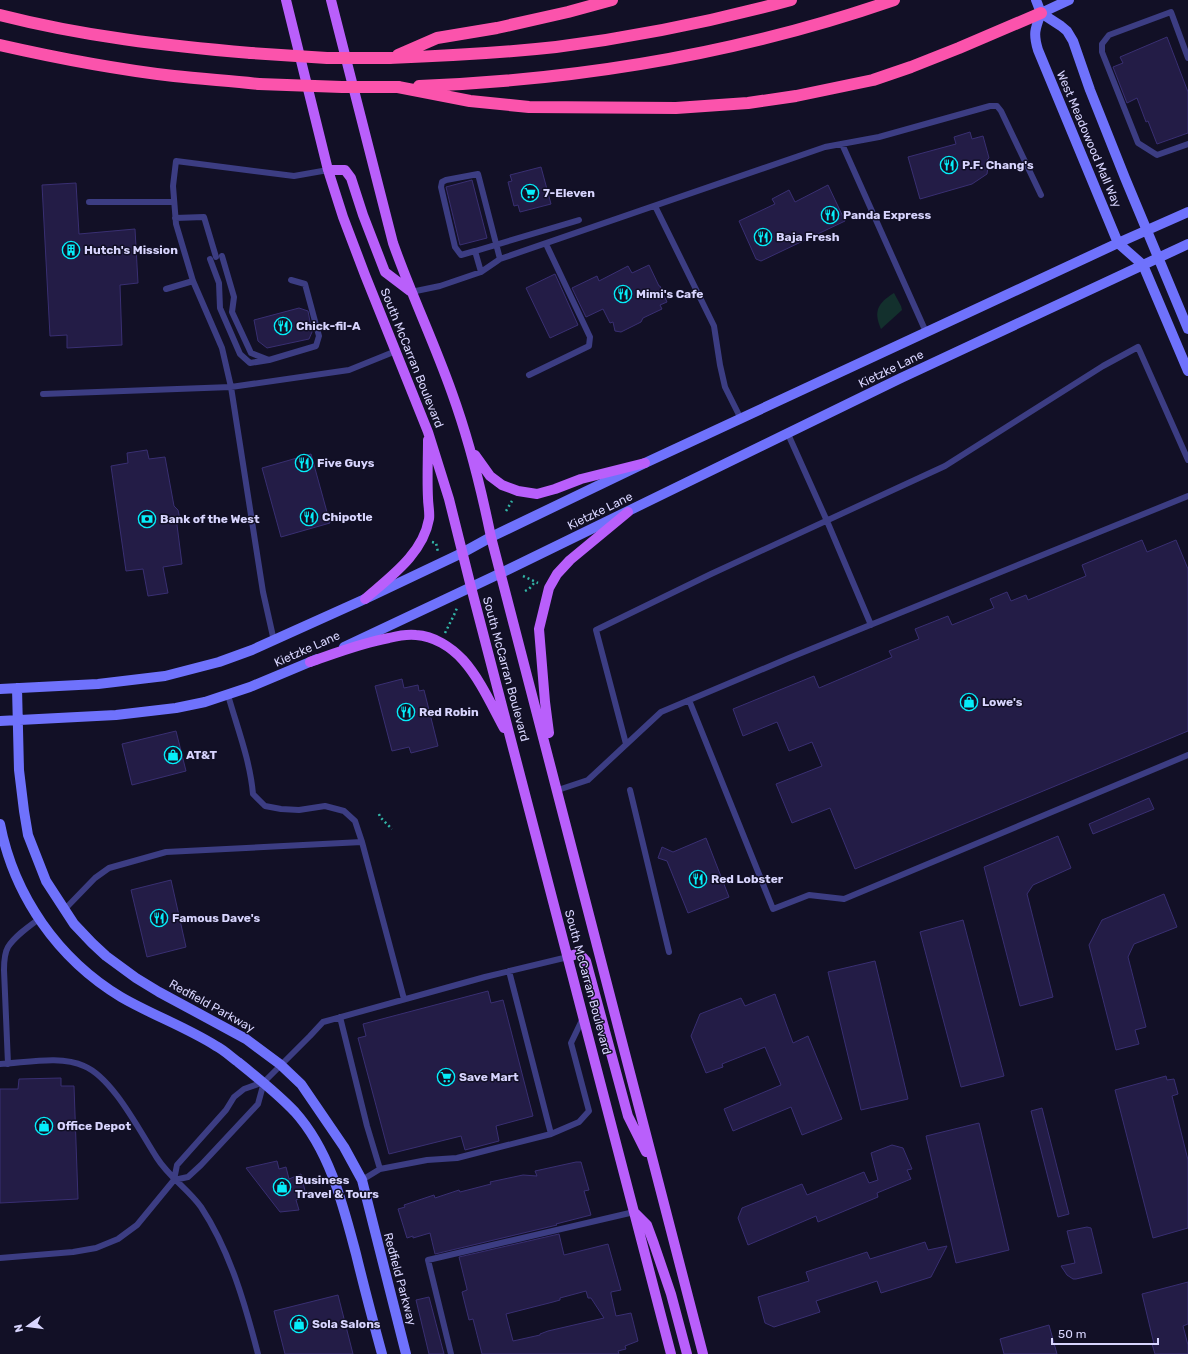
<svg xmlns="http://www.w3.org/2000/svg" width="1188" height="1354" viewBox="0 0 1188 1354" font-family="Rubik,sans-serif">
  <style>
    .green { fill: #13302d }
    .building { fill: #231c46; stroke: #392f72; fill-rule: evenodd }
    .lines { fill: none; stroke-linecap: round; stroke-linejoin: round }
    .path { stroke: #32b5a7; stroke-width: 2.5; stroke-dasharray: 2 3; stroke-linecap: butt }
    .lane { stroke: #3c3d83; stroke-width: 6 }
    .secondary { stroke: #6f72fc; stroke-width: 10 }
    .primary { stroke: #b95ffb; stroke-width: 10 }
    .highway { stroke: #fb53ac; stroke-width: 12 }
    .highway-bridge { stroke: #fb53ac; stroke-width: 12 }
    .labels { text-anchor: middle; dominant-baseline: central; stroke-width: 3; stroke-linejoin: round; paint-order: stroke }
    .street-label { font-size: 12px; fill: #d8d5fe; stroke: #121026 }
    .poi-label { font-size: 12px; font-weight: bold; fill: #d8d5fe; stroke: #121026; text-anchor: start }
  </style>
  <rect width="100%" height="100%" fill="#121026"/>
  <path class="green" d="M894 293 901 306 902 310 881 329C873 311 878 303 894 293Z"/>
  <path class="building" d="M1167 37 1188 92V133L1157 144 1148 121 1146 122 1137 98 1127 103 1113 67 1123 63 1120 57Z
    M970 132 972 139 983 136 989 158 987 160 988 167 987 174 972 184 920 199 908 157 956 144 954 137Z
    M541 167 551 204 520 212 518 205 514 206 508 182 512 181 510 175Z
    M472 180 487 238 460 245 446 187Z
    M76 183 79 234 135 229 138 283 120 285 122 345 67 348V335L50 336 42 185Z
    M828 185 845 221 761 261 756 259 739 221 775 204 772 199 789 190 795 202Z
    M649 265 659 286H660L667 302 660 305 662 309 643 318 641 322 621 332 615 331 613 322 610 323 603 309 586 317 572 288 597 276 599 281 628 266 632 273Z
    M555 274 578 325 550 338 526 288Z
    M299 308 308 311 312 332 309 339 267 348 258 341 254 320Z
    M147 450 149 459 165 457 174 506 178 510 180 519 177 525 182 564 163 567 168 593 148 596 143 569 126 571 111 466 128 463 127 453Z
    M311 454 330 523 281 537 262 468Z
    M1142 540 1147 552 1176 540 1188 569V731L855 869 830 808 792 823 776 784 822 766 812 742 789 751 777 722 743 736 733 709 814 676 819 688 892 657 889 651 919 639 915 629 948 616 952 625 994 608 990 599 1007 592 1011 601 1026 595 1028 600 1086 576 1082 565Z
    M402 679 404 688 418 685 419 691 424 690 438 746 411 753 409 747 392 751 375 686Z
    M176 731 186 771 132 785 122 744Z
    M1149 798 1154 809 1093 834 1089 824Z
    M1058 836 1071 868 1033 885 1027 894 1053 997 1020 1006 984 867Z
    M706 838 729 897 688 913 667 861 658 858 662 847 673 852Z
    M171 880 186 947 147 957 131 890Z
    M1164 894 1177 927 1134 944 1128 957 1146 1027 1135 1030 1139 1044 1116 1050 1089 945 1102 920Z
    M963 920 1004 1076 961 1087 920 932Z
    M875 961 908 1099 861 1110 828 972Z
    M488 991 491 1003 503 1000 533 1116 496 1126 499 1141 465 1150 461 1136 389 1154 358 1038 366 1036 363 1024Z
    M775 994 793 1043 808 1036 842 1119 802 1135 791 1107 733 1131 724 1109 781 1085 765 1047 722 1064 723 1067 706 1073 691 1036 700 1014 741 998 745 1006Z
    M1166 1076 1167 1080 1174 1079 1178 1094 1172 1096 1188 1160V1228L1153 1238 1115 1090Z
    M61 1078V1086H74L78 1199 0 1203V1089H18L19 1079Z
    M1042 1108 1069 1214 1058 1217 1031 1111Z
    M979 1123 1009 1250 956 1263 926 1136Z
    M892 1145 903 1148 912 1169 907 1170 911 1179 877 1193 878 1197 818 1222 816 1216 748 1245 738 1218 742 1208 802 1184 807 1195 864 1172 869 1183 878 1180 871 1153Z
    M277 1161 279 1169 286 1167 289 1179 301 1174 306 1195 296 1200 299 1210 280 1212 246 1168Z
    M576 1162H581L589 1190 584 1191 591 1215 556 1224 557 1225 435 1254 430 1233 413 1238V1236L407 1238 398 1209 405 1207 404 1205 434 1195 435 1198 459 1190 460 1192 491 1184 490 1182 523 1175 537 1176 535 1171Z
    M1087 1227 1091 1228 1102 1273 1076 1279H1073L1067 1275 1061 1266 1075 1263 1067 1231Z
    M559 1234 564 1255 608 1244 621 1290 611 1292V1294L616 1316 631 1313 638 1341 625 1346 626 1349 618 1351 619 1354H482L473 1319 469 1320 462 1292 467 1290V1289L459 1257ZM586 1291 588 1298H591L604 1318 548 1331 540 1334V1335L513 1341 506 1314 553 1302 560 1300V1298Z
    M925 1242 928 1250 947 1246 931 1277 881 1293 877 1281 816 1301 820 1312 774 1327 765 1323 758 1297 809 1281 806 1272 867 1252 870 1259Z
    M1188 1282V1324L1183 1326 1188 1345V1354H1155L1152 1344H1154L1142 1294Z
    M338 1295 353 1354H285L274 1311Z
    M429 1297 444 1354H429L416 1300Z
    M1049 1325 1057 1354H1004L1000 1339Z"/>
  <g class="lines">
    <path class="path" d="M506 511 512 501
      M432 542 436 543 438 552
      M523 576 538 583
      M525 591 529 589 535 582
      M445 633 454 615 457 608
      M379 814 380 817 392 829"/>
    <path class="lane" d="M1188 58 1171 12 1109 35 1102 44V52L1138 143 1157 155 1188 144
      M842 144 926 332
      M89 202H174
      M655 206 714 326 720 365 725 387 741 419
      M175 218 204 217 216 257
      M475 251 461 255 455 247 441 187 442 182 446 180 478 174 500 259
      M222 256 234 297 232 312 251 353 269 360 316 346 319 336 305 284 291 280
      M210 259 219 283 220 308 240 354 250 363 269 360
      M481 272 475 251 579 220
      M166 289 193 281
      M411 292 440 286 481 272 500 259 825 147 879 137 990 106H997L1001 111 1041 195
      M529 375 589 346 590 337 546 244
      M43 394 231 387 349 370 396 351
      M788 434 827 521 871 625
      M274 641 263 592 231 387 222 348 193 281 176 224 173 186 176 161 294 176 328 170
      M228 695C237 727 250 760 253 794L265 806 281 809 299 810 325 806 344 811 355 821 362 842 404 999
      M689 700 773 909 809 895 844 899 1188 755
      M626 744 596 630 711 574 945 466 1103 366 1138 347 1188 460
      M558 790 588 780 661 712 789 658 1188 496
      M630 790 669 952
      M64 910 95 878 109 868 166 852 362 842
      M509 971 551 1134
      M340 1017 367 1126 380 1169 362 1180
      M0 1064C25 1063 61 1055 84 1066 113 1078 140 1132 157 1158 169 1177 188 1189 201 1207 230 1251 245 1304 258 1354
      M8 1064 4 970C4 963 4 954 8 947 15 936 28 927 39 919
      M380 1169 427 1160 457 1158 551 1134 579 1122 589 1111 571 1043 583 1018
      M174 1180 188 1177 201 1165 258 1104 264 1082
      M0 1258 73 1252 96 1248 118 1239 137 1225 174 1180 177 1165 226 1110 234 1097 244 1089 264 1082 310 1036 323 1022 485 977 568 957
      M451 1354 428 1260 634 1212"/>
    <path class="secondary" d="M1036 0 1041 13 1061 26 1067 31 1073 41 1090 90 1125 178 1188 329
      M1041 13C1035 29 1033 34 1038 50L1118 243 1143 265 1188 371
      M1041 13 1069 0
      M344 647 501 573 901 378 1188 244
      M17 688 19 770 24 811 28 835 46 881 74 924 92 943 106 956 136 978 159 992 246 1039 281 1065 301 1084 344 1147 362 1180 406 1354
      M0 689 98 684 165 676 219 662 252 650 365 599 462 553 491 537 645 463 1118 243 1188 212
      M0 721 116 715 176 708 205 702 250 687 317 659
      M0 824C14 896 58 959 121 997 152 1015 186 1027 216 1046 224 1050 231 1057 238 1062 258 1078 278 1094 295 1112 330 1151 343 1205 356 1254 364 1287 373 1321 382 1354"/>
    <path class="primary" d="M286 0 328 170 343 217 365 275 428 432 449 499 471 587 671 1354
      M331 0 393 243C411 294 434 342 452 393 469 440 481 488 491 537L703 1354
      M328 170H345L351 178 363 215 385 272 410 291
      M475 455 490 476 502 485 518 491 537 494 555 489 581 479 645 463
      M365 599C390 577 423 554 429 519 430 513 428 505 428 498 427 479 428 459 428 440
      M310 662C336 653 361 643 389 638 397 636 407 634 416 635 434 636 451 647 463 660 480 679 492 706 504 728
      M549 733 545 702 539 629 549 588 557 574 570 560 628 512
      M568 957 579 953 586 961 628 1116 646 1152
      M635 1213 647 1225 654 1244 671 1294 687 1354"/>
    <path class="highway" d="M0 15C82 36 167 46 251 53
      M0 45C57 58 115 69 174 76 202 79 231 81 259 84
      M398 55 437 38 497 28 568 12 612 0
      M389 58C445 56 501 53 556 47 635 37 714 21 791 0
      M419 86C580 80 741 53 894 0
      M398 87 470 101 529 107 676 108 748 103 796 96 873 80 911 67 959 48 1041 13"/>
    <path class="highway-bridge" d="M251 53 327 58H389
      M259 84 342 87H398"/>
  </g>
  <defs>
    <symbol id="restaurant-ring" viewBox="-11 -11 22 22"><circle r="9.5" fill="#121026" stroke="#06edf9" stroke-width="1.5"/><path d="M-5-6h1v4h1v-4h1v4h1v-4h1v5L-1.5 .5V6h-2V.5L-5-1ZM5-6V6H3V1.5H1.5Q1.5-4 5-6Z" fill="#06edf9"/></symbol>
    <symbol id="supermarket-ring" viewBox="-11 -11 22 22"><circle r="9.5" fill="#121026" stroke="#06edf9" stroke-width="1.5"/><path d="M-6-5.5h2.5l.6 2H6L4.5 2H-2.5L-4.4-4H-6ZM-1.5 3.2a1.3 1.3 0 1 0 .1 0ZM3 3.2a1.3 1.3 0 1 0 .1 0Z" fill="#06edf9"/></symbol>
    <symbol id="building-ring" viewBox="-11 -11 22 22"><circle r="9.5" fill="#121026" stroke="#06edf9" stroke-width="1.5"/><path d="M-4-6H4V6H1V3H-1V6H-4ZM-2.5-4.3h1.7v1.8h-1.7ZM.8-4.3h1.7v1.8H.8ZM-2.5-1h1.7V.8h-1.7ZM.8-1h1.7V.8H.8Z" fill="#06edf9"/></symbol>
    <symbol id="bank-ring" viewBox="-11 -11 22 22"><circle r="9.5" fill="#121026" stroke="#06edf9" stroke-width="1.5"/><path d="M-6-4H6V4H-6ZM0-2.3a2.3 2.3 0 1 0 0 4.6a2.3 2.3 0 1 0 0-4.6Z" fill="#06edf9"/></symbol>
    <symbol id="shop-ring" viewBox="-11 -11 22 22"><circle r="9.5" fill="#121026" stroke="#06edf9" stroke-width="1.5"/><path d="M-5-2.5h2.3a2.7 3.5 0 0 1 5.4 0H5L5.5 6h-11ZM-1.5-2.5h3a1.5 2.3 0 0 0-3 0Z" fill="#06edf9"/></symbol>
  </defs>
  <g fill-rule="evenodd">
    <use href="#restaurant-ring" x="939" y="155" width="20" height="20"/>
    <use href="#supermarket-ring" x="520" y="183" width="20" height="20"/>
    <use href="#restaurant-ring" x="820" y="205" width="20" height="20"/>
    <use href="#restaurant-ring" x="753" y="227" width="20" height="20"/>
    <use href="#building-ring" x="61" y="240" width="20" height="20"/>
    <use href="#restaurant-ring" x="613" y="284" width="20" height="20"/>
    <use href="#restaurant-ring" x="273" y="316" width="20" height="20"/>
    <use href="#restaurant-ring" x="294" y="453" width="20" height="20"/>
    <use href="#restaurant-ring" x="299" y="507" width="20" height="20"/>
    <use href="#bank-ring" x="137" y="509" width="20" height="20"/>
    <use href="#shop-ring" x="959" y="692" width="20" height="20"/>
    <use href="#restaurant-ring" x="396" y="702" width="20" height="20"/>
    <use href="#shop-ring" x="163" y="745" width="20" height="20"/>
    <use href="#restaurant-ring" x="688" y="869" width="20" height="20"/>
    <use href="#restaurant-ring" x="149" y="908" width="20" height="20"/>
    <use href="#supermarket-ring" x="436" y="1067" width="20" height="20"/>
    <use href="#shop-ring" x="34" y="1116" width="20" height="20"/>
    <use href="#shop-ring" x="272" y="1177" width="20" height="20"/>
    <use href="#shop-ring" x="289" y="1314" width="20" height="20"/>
  </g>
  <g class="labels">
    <g class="street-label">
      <text transform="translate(1089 139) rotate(67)">West Meadowood Mall Way</text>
      <text transform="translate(412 358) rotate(68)">South McCarran Boulevard</text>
      <text transform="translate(891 369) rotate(-26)">Kietzke Lane</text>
      <text transform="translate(600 511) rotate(-26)">Kietzke Lane</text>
      <text transform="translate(307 649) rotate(-24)">Kietzke Lane</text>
      <text transform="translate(506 669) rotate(75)">South McCarran Boulevard</text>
      <text transform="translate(588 982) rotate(75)">South McCarran Boulevard</text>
      <text transform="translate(212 1006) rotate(29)">Redfield Parkway</text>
      <text transform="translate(400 1279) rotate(75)">Redfield Parkway</text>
    </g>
    <g class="poi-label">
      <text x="962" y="165">P.F. Chang's</text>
      <text x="543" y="193">7-Eleven</text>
      <text x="843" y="215">Panda Express</text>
      <text x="776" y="237">Baja Fresh</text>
      <text x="84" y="250">Hutch's Mission</text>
      <text x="636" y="294">Mimi's Cafe</text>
      <text x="296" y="326">Chick-fil-A</text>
      <text x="317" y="463">Five Guys</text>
      <text x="322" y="517">Chipotle</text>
      <text x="160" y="519">Bank of the West</text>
      <text x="982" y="702">Lowe's</text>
      <text x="419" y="712">Red Robin</text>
      <text x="186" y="755">AT&amp;T</text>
      <text x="711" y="879">Red Lobster</text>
      <text x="172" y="918">Famous Dave's</text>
      <text x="459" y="1077">Save Mart</text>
      <text x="57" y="1126">Office Depot</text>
      <text x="295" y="1180">Business<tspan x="295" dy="14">Travel &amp; Tours</tspan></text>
      <text x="312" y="1324">Sola Salons</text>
    </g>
  </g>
  <g transform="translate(28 1326) rotate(256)" stroke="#121026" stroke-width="3" paint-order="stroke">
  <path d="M0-3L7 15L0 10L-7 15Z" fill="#d8d5fe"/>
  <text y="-6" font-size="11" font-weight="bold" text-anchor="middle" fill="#d8d5fe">N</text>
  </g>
  <path d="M1052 1338v6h106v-6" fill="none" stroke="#d8d5fe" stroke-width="2"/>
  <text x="1058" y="1338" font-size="12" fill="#d8d5fe" stroke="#121026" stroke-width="3" paint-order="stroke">50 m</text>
</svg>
